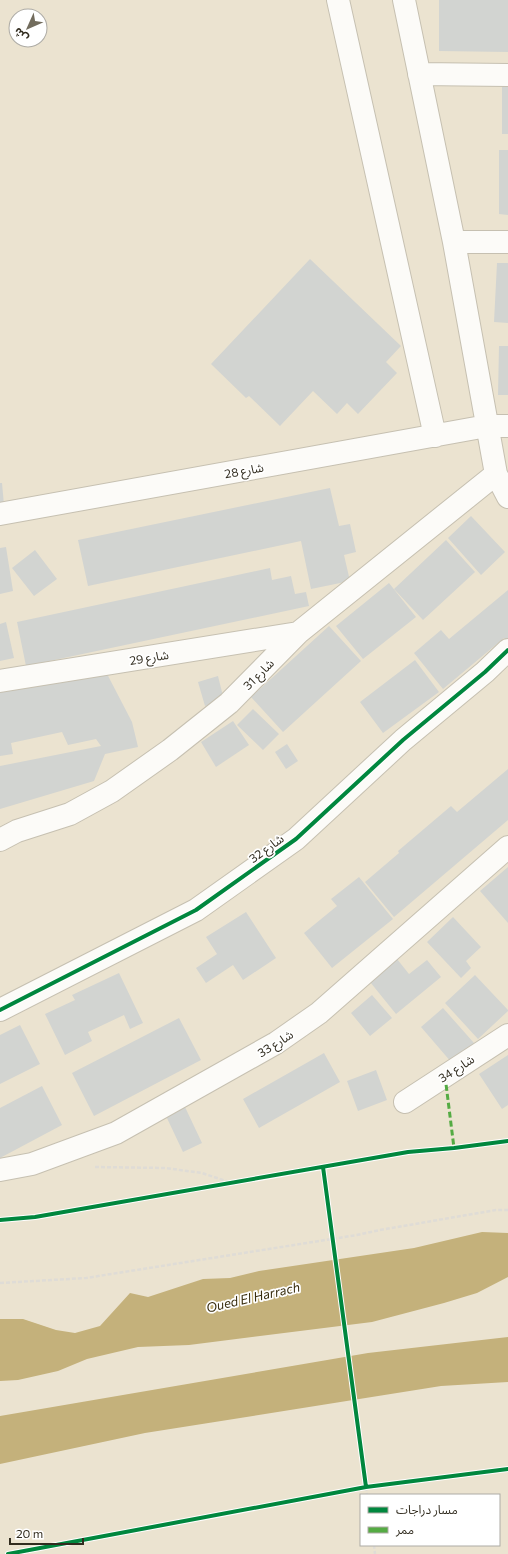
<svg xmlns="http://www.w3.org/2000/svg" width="508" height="1554" viewBox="0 0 508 1554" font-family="Commissioner,'Noto Sans Arabic',sans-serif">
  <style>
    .water { fill: #c4b17b }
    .building { fill: #d2d4d1 }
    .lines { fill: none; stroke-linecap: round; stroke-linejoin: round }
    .minor-casing { stroke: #c6c0b1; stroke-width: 24 }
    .path { stroke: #dfdcd6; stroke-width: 2.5; stroke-dasharray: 4 2; stroke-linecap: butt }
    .minor { stroke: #fcfbf8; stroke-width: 22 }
    .quiet { stroke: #54ab43; stroke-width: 3; stroke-dasharray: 6 3; stroke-linecap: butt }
    .cycleway-casing { stroke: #fff; stroke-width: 6 }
    .cycleway { stroke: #00873e; stroke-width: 4 }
    .labels { text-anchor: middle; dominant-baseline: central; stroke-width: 3.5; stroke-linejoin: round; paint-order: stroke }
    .street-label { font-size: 12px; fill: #312c1f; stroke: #fff }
    .water-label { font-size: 13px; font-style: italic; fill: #382d0e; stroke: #fff }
  </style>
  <rect width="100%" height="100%" fill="#ebe3d0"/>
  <path class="water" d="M482 1232 508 1233V1277L477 1293 444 1303 372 1322 189 1345 138 1347 87 1359 58 1371 18 1380 0 1381V1319H23L56 1330 75 1333 100 1326 130 1293 148 1297 203 1279 230 1278 259 1271 414 1248Z
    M508 1337V1382L441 1386 145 1433 0 1464V1416L368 1353Z"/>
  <path class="building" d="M439 0H508V52L439 51Z
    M502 85H508V134H502Z
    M499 150H508V215L499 214Z
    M310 259 401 346 386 362 397 373 358 414 347 403 337 414 313 391 280 426 249 396 246 398 211 364Z
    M497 263H508V323L494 322Z
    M499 346H508V395H498Z
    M0 483H2L4 505H0Z
    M330 488 339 526 350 524 356 552 344 555 350 581 311 589 301 541 88 586 78 540Z
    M471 516 505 552 481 575 448 538Z
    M446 540 475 572 423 620 394 589Z
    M6 547 13 591 0 594V548Z
    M35 550 57 579 34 596 12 568Z
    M270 568 272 580 291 576 295 594 306 592 309 606 26 666 17 622Z
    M389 583 416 617 363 659 336 626Z
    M508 590V643L504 638 443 689 414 653 441 630 449 639Z
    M6 622 14 658 0 661V624Z
    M329 626 361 661 283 732 251 697Z
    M415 660 439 692 383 733 360 702Z
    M105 670 132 722 138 747 105 754 94 781 0 809V766L101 746 96 739 68 745 62 732 11 743 13 754 0 756V692Z
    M218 676 224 700 205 706 198 682Z
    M253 709 279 734 263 750 237 725Z
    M233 721 249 745 216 767 201 742Z
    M287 744 298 761 286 769 275 752Z
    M508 769V820L394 917 365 882 399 853 398 851 451 806 457 812Z
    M508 867V923L480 891Z
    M359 877 393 919 332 968 304 933 337 906 331 899Z
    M246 912 276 958 243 980 233 965 206 983 196 968 217 954 206 937Z
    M453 917 481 947 466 961 471 968 461 978 427 942Z
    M393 954 409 974 427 960 441 977 396 1014 366 977Z
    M119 973 143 1023 130 1029 124 1015 88 1032 92 1041 65 1055 45 1014 75 1000 72 995Z
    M475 975 508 1010V1011L478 1039 445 1003Z
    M372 995 392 1018 370 1036 351 1013Z
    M443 1008 474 1043 452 1063 421 1027Z
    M179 1018 201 1060 94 1116 72 1073Z
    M20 1025 40 1064 0 1084V1035Z
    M324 1053 340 1082 259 1128 243 1099Z
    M508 1055V1105L502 1109 479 1074Z
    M376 1070 387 1100 358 1111 347 1081Z
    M42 1086 62 1125 0 1158V1108Z
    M185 1107 202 1143 183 1152 166 1116Z"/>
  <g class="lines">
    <defs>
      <path id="minor" d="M338 0 435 436
        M404 0 454 242 496 474 508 497
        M419 74 508 75
        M454 242H508
        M0 514 487 426H508
        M0 681 298 633
        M0 840 17 831 70 814 112 791 170 750 229 703 298 633 496 474
        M0 1010 196 910 296 839 403 740 485 672 508 650
        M405 1102 508 1035
        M0 1170 32 1164 116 1133 276 1043 319 1013 508 847"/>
    </defs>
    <use href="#minor" class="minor-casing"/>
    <path class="path" d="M95 1167 165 1168 202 1173 232 1183
      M0 1283 86 1278 357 1235 380 1230 496 1210H508
      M366 1487 367 1495
      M374 1545 375 1554"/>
    <use href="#minor" class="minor"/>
    <path class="quiet" d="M445 1076 454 1148"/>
    <defs>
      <path id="cycleway" d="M0 1010 196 910 296 839 403 740 485 672 508 650
        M323 1167 366 1487
        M0 1220 35 1217 408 1152 454 1148 508 1141
        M8 1554 366 1487 508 1469"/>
    </defs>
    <use href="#cycleway" class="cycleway-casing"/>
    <use href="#cycleway" class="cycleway"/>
  </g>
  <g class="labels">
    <g class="street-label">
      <text transform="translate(244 470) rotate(-10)">شارع 28</text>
      <text transform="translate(149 657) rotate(-9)">شارع 29</text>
      <text transform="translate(258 674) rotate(-45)">شارع 31</text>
      <text transform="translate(266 848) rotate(-36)">شارع 32</text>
      <text transform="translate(275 1043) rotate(-32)">شارع 33</text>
      <text transform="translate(456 1068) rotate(-33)">شارع 34</text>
    </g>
    <g class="water-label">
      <text transform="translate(253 1297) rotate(-13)">Oued El Harrach</text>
    </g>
  </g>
  <rect x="360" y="1494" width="140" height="52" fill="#ffffff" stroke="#adaba5"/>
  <rect x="368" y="1507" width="20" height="6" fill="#00873e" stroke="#adaba5"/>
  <text x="396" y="1514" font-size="12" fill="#312c1f">مسار دراجات</text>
  <rect x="368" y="1527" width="20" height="6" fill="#54ab43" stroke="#adaba5"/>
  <text x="396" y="1534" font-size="12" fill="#312c1f">ممر</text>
  <g transform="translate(28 28) rotate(225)"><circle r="19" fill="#ffffff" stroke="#adaba5"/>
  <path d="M0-3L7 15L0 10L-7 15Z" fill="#726c5d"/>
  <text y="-6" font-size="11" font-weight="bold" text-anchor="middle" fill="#312c1f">ش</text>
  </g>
  <path d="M10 1538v6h73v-6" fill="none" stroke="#312c1f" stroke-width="2"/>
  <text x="16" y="1538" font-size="12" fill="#312c1f" stroke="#ffffff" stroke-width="3" paint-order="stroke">20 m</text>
</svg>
